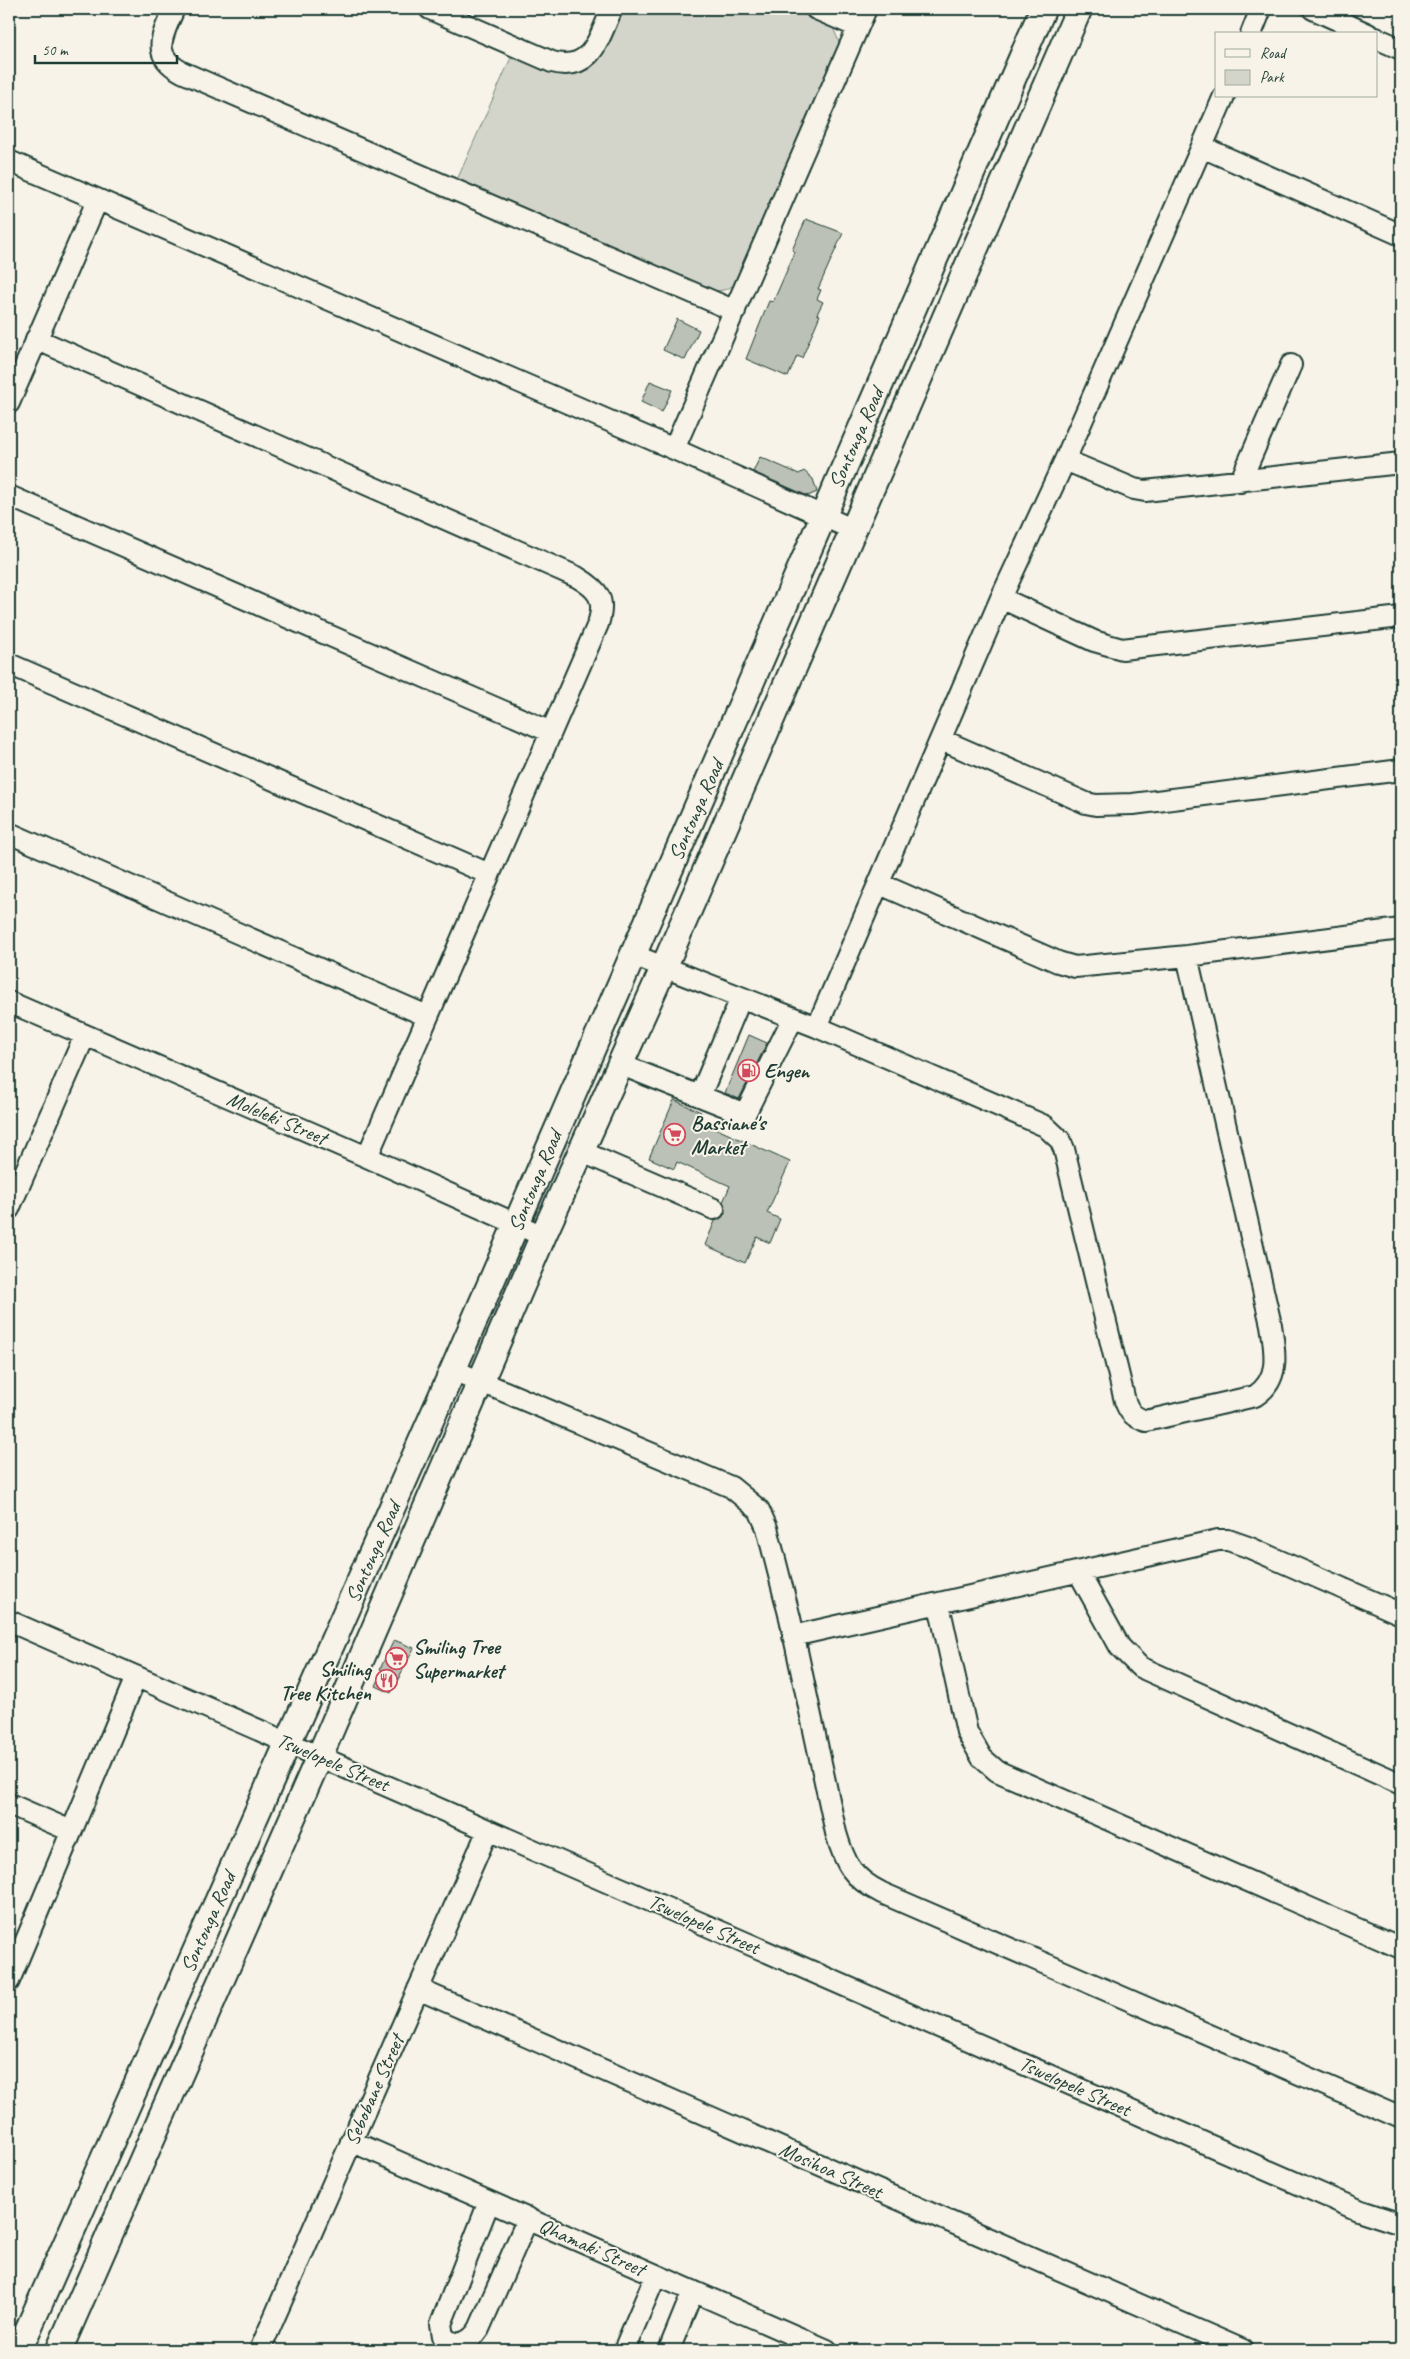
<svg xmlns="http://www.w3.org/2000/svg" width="1410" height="2359" viewBox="0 0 1410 2359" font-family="Caveat,sans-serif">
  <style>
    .green { fill: #d3d5ca; stroke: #79897f }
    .building { fill: #bbc1b6; stroke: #1f3d34 }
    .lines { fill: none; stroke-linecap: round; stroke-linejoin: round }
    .minor-casing { stroke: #1f3d34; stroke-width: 24 }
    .major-casing { stroke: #1f3d34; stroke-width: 29 }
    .minor { stroke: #f7f3e8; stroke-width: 20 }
    .major { stroke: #f7f3e8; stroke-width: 25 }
    .labels { text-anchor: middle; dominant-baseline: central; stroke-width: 4; stroke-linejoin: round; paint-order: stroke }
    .street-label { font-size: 21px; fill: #1f3d34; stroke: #f7f3e8 }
    .poi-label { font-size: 21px; font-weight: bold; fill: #1f3d34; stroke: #f7f3e8; text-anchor: start }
  </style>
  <rect width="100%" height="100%" fill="#f7f3e8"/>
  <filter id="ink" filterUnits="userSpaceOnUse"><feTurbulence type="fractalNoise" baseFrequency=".02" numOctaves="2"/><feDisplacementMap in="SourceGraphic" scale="10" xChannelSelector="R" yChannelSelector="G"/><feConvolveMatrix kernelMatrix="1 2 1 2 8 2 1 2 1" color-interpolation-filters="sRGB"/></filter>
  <g filter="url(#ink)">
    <path class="green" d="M621 9H795L832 25 839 42 840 52 740 279C730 290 721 293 707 289L457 180 513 53C531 59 557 70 576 71 598 73 613 25 621 9Z"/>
    <path class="building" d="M806 219 843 233 818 289 821 290 817 299 823 302 817 314 820 315 802 358 797 356 788 377 746 359 769 301 773 302 795 252 792 250Z
      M677 319 699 330 685 360 663 350Z
      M650 381 672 390 662 412 641 402Z
      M760 457 799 474 804 471 813 479 817 492 808 496 753 472Z
      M749 1035 767 1043 739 1099 725 1093Z
      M674 1100 701 1112 697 1120 790 1162 767 1213 780 1219 770 1243 757 1237 745 1263 705 1245 715 1221 725 1214 723 1202 730 1186 677 1162 674 1169 649 1158Z
      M394 1640 414 1648 391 1693 376 1686 383 1670 380 1669Z"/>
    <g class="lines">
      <defs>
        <path id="minor" d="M174 9C162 36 150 55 182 72L735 311
          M430 9 552 62C592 73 599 37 612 9
          M816 9 858 27
          M1313 9 1368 34
          M1251 34 1261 9
          M1376 38 1401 49
          M1202 147 1401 235
          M9 161 674 449 854 530
          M36 339 577 577C599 590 606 599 598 624L367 1157
          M9 403 97 201
          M674 449 866 9
          M1065 460 1134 489 1145 491 1401 463
          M1240 482 1291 365
          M9 496 551 732
          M1001 598 1094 641 1122 649 1401 617
          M9 664 489 874
          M942 740 1086 803 1096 805 1133 804 1401 770
          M9 833 427 1016
          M880 884 1058 962 1075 967 1187 956 1401 929
          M633 955 817 1027 1045 1126 1060 1140 1064 1149 1125 1401C1129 1412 1133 1417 1146 1421L1255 1396C1281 1379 1275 1352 1271 1325L1187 956
          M9 1002 367 1157 543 1236
          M817 1027 1001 598 1065 460 1224 96
          M619 1064 740 1112H746L793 1018
          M700 1096 741 998
          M580 1151 714 1209
          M9 1209 85 1035
          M453 1370 731 1487 759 1510 767 1528 790 1618 836 1833C845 1864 852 1878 882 1893L1401 2118
          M1079 1573 1120 1647 1140 1667 1401 1784
          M939 1605 967 1732 982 1758 997 1771 1401 1948
          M9 1621 1358 2210 1401 2224
          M793 1636 1218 1540H1228L1248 1547 1401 1614
          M9 1804 71 1831
          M9 1981 136 1677
          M418 1989 1243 2350
          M351 2141 827 2350
          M489 2202 441 2324 443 2336C456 2349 470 2343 479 2329L528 2218
          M260 2350 488 1830
          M624 2350 656 2275
          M669 2350 693 2291"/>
        <path id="major" d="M19 2350 453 1370 1043 9
          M59 2350 327 1739 543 1236 664 967 1079 9"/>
      </defs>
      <use href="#minor" class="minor-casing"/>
      <use href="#major" class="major-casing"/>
      <use href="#minor" class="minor"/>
      <use href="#major" class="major"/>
    </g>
  </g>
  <defs>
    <symbol id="fuel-ring" viewBox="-11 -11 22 22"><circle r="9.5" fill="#f7f3e8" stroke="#d1495b" stroke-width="1.5"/><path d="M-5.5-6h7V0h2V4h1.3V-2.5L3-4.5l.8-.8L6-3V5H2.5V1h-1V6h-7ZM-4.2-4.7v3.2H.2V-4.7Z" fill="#d1495b"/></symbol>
    <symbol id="supermarket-ring" viewBox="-11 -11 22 22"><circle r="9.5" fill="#f7f3e8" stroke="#d1495b" stroke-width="1.5"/><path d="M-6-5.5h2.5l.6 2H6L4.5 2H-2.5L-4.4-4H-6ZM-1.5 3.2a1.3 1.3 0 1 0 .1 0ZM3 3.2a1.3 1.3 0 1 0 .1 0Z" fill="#d1495b"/></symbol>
    <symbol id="restaurant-ring" viewBox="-11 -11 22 22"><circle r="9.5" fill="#f7f3e8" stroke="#d1495b" stroke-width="1.5"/><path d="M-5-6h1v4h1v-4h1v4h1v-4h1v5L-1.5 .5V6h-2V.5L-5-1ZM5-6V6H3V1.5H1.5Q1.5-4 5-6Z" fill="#d1495b"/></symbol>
  </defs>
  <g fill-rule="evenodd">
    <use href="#fuel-ring" x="736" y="1058" width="25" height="25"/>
    <use href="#supermarket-ring" x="662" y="1122" width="25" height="25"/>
    <use href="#supermarket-ring" x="384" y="1646" width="25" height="25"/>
    <use href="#restaurant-ring" x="374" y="1668" width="25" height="25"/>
  </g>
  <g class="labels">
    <g class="street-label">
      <text transform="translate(856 438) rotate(-66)">Sontonga Road</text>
      <text transform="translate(696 810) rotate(-66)">Sontonga Road</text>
      <text transform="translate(277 1118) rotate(23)">Moleleki Street</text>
      <text transform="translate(535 1181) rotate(-67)">Sontonga Road</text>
      <text transform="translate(373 1552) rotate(-66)">Sontonga Road</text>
      <text transform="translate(333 1762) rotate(23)">Tswelopele Street</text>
      <text transform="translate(208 1922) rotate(-66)">Sontonga Road</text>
      <text transform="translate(704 1924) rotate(24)">Tswelopele Street</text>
      <text transform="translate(1075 2086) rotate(24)">Tswelopele Street</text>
      <text transform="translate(374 2090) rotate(-66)">Sebobane Street</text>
      <text transform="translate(831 2170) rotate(24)">Mosihoa Street</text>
      <text transform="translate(592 2247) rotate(24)">Qhamaki Street</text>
    </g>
    <g class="poi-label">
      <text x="764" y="1071">Engen</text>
      <text x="691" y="1123">Bassiane's<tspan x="691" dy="24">Market</tspan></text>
      <text x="413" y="1647">Smiling Tree<tspan x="413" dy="24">Supermarket</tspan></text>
      <text x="371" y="1669" text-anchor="end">Smiling<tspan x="371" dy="24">Tree Kitchen</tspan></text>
    </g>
  </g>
  <rect width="1410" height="2359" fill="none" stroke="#f7f3e8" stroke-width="30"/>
  <rect x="15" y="15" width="1380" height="2329" fill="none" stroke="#1f3d34" stroke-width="2" filter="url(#ink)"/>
  <rect x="1215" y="32" width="162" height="65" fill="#f7f3e8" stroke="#a1aaa0"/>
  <rect x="1225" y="49" width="25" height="8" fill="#f7f3e8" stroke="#a1aaa0"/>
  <text x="1260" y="58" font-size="15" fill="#1f3d34">Road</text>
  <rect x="1225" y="70" width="25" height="15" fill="#d3d5ca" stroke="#a1aaa0"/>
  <text x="1260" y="82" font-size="15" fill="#1f3d34">Park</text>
  <path d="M35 55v8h142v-8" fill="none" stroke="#1f3d34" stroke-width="2.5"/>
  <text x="42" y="55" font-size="15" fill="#1f3d34" stroke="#f7f3e8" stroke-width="4" paint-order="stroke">50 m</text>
</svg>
